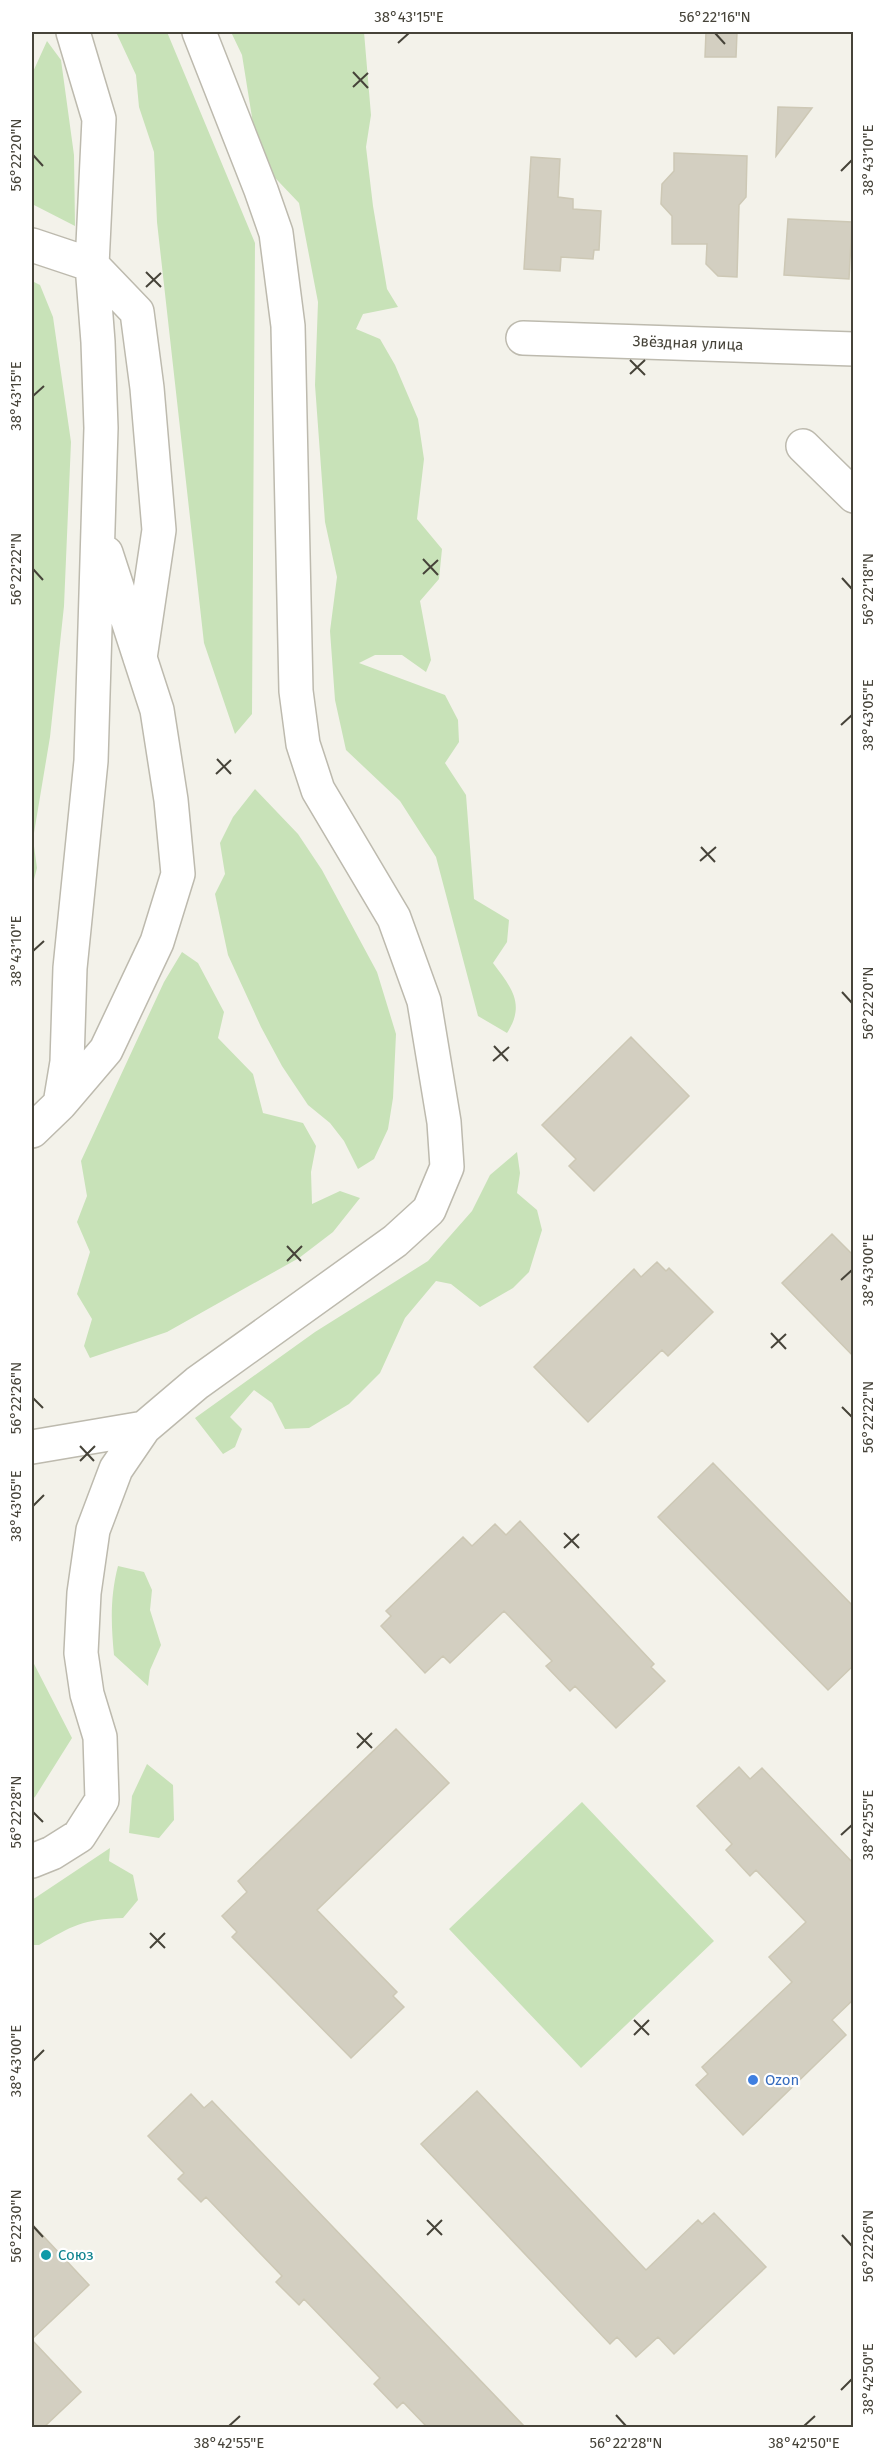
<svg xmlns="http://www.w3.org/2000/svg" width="885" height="2459" viewBox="0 0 885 2459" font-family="'Fira Sans',sans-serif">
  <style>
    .green { fill: #c8e2b8 }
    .building { fill: #d3cfc1; stroke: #cdc8b5; stroke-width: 1.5 }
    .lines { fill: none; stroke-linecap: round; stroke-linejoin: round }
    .street-casing { stroke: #bdbaae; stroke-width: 36 }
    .street { stroke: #fff; stroke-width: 33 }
    .ticks { fill: none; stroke: #464339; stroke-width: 2 }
    .shop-dot { fill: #3f7fe0; stroke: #fff; stroke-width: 2 }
    .culture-dot { fill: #0f9aa8; stroke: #fff; stroke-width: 2 }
    .labels { text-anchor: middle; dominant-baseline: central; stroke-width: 4.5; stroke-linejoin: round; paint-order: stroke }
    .street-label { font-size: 15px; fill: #464339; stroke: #fff }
    .shop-label { font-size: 15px; fill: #366cbe; stroke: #fff; text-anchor: start }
    .culture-label { font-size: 15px; fill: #0d838f; stroke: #fff; text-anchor: start }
    .neatline { fill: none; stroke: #464339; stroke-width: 2 }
    .ticks-label { font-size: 15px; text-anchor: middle; fill: #464339 }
  </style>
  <rect width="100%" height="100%" fill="#f3f2ea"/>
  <path class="green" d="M116 32H167L255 243 252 714 235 734 204 643 157 222 154 152 139 107 136 75Z
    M231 32H364L371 115 366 147 373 206 387 289 398 307 363 314 356 329 380 339 395 365 418 419 424 459 417 519 442 549 439 579 420 601 431 660 426 672 402 655H375L359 663 445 695 458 720 459 742 445 763 466 795 474 899 509 920 507 942 493 963C511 987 526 1004 507 1033L478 1016 436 857 400 801 346 750 335 700 330 631 337 577 325 522 315 385 318 302 299 203 259 161 242 55Z
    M47 41 61 60 74 155 75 226 32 204V74Z
    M32 281 40 285 53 317 71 442 64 606 50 737 33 839 37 868 32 887Z
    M255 789 298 834 322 870 377 972 396 1034 393 1098 388 1129 374 1159 358 1169 344 1141 330 1123 308 1105 282 1066 261 1027 228 955 215 894 225 874 220 843 233 817Z
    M182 952 198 963 224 1012 218 1038 253 1074 263 1113 303 1123 316 1146 311 1172 312 1204 340 1191 360 1198 333 1232 299 1258 167 1332 90 1358 84 1346 92 1319 77 1294 90 1252 77 1222 87 1196 81 1161 164 982Z
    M517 1152 520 1173 517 1193 537 1210 542 1230 529 1272 513 1288 480 1307 451 1284 436 1281 405 1318 380 1373 349 1404 309 1428 285 1429 272 1403 254 1390 230 1417 242 1429 235 1447 223 1454 195 1418 315 1332 428 1261 472 1211 490 1175Z
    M118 1566 144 1572 152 1590 150 1610 161 1645 150 1670 148 1686 114 1655C111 1624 110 1597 118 1566Z
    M32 1660 72 1738 35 1797 32 1799Z
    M147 1764 173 1785 174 1820 159 1838 129 1833 132 1796Z
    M582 1802 714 1941 581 2068 449 1929Z
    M110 1848 109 1861 133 1875 138 1900 123 1918C83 1919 72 1926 39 1945H32V1900Z"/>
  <path class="building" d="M706 32H737L736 57H705Z
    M778 107 812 108 776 156Z
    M674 153 747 156 746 197 739 205 737 277 718 276 706 264 707 244H672V216L661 204 662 184 674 171Z
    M531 157 560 159 558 197 573 199V209L601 211 599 250H594L593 259 561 257 560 271 524 269Z
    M788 219 852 222 849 279 784 275Z
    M631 1037 689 1096 594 1191 569 1166 576 1159 542 1125Z
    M832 1234 854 1256V1357L782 1283Z
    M657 1262 666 1271 669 1268 713 1312 668 1356 662 1350 588 1422 534 1367 634 1269 641 1277Z
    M713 1463 854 1607V1665L828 1690 658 1517Z
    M520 1521 654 1664 651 1667 665 1681 616 1728 575 1686 570 1691 546 1666 552 1661 504 1611 450 1663 443 1656 425 1673 381 1626 391 1616 386 1611 463 1537 472 1546 495 1524 506 1535Z
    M396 1729 449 1783 317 1910 397 1992 393 1996 404 2007 351 2058 232 1937 237 1932 222 1916 247 1892 238 1881Z
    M739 1767 750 1779 762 1768 854 1864V1999L832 2020 846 2035 743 2135 696 2085 708 2074 702 2067 792 1982 769 1957 806 1922 756 1870 750 1876 726 1850 732 1844 697 1806Z
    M477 2091 646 2270 698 2220 702 2224 714 2213 766 2267 674 2354 658 2337 636 2357 617 2337 610 2344 421 2144Z
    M191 2094 204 2108 212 2101 525 2427H427L403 2402 397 2408 374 2384 380 2378 304 2299 299 2305 276 2282 282 2276 206 2197 201 2202 178 2179 184 2173 148 2136Z
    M32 2224 89 2285 32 2339Z
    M32 2340 81 2392 44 2427H32Z"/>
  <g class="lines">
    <defs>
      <path id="street" d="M73 32 99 119 92 265 137 312 147 388 159 530 140 658
        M32 245 92 265 98 342 101 428 91 761 70 968 67 1062 60 1104 32 1131
        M523 338 854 349
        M803 446 854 496
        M60 1104 106 1050 157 942 178 874 171 800 157 710 106 553
        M32 1447 144 1428
        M32 1861 52 1853 79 1836 102 1800 100 1737 87 1694 81 1653 84 1593 93 1530 116 1469 144 1428 197 1383 395 1241 429 1210 447 1167 444 1122 424 1001 394 918 318 790 303 744 296 691 288 326 276 233 261 190 199 32"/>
    </defs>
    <use href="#street" class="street-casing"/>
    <use href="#street" class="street"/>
  </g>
  <path class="ticks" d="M715 33 725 44M398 43 409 33M353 72 368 88M353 87 368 73M33 155 43 166M841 171 852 160M146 272 161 287M146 287 161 273M630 360 645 375M630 374 645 360M33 396 44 386M423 559 438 575M33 569 43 580M423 574 438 560M842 578 852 589M841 725 852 715M217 759 231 774M216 774 231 760M701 847 715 862M700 861 716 847M33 951 44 941M842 992 852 1003M494 1046 508 1061M493 1061 509 1047M287 1246 301 1261M287 1261 302 1246M841 1280 852 1270M771 1333 786 1349M771 1348 786 1334M33 1398 43 1408M842 1407 852 1417M80 1446 94 1461M80 1461 95 1446M33 1506 44 1495M564 1533 579 1548M564 1548 579 1534M357 1733 372 1748M357 1748 372 1733M33 1812 43 1822M841 1835 852 1825M150 1933 165 1948M150 1948 165 1933M634 2020 649 2035M634 2035 649 2020M33 2061 44 2050M427 2220 442 2235M33 2226 43 2237M427 2235 442 2220M842 2235 852 2246M841 2390 852 2379M616 2415 626 2426M229 2426 240 2416M804 2426 815 2416"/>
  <circle class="shop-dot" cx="753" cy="2080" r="6"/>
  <circle class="culture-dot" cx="46" cy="2255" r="6"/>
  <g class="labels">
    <g class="street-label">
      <text transform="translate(688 343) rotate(2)">Звёздная улица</text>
    </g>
    <g class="shop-label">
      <text x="765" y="2080">Ozon</text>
    </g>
    <g class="culture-label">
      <text x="58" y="2255">Союз</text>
    </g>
  </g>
  <rect width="885" height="2459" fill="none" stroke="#ffffff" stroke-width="66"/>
  <rect x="33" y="33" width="819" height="2393" class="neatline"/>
  <g class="ticks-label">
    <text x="409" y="22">38°43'15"E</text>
    <text x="715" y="22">56°22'16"N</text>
    <text transform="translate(16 155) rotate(-90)" y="5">56°22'20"N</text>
    <text transform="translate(868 160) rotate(-90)" y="5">38°43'10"E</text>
    <text transform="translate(16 396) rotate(-90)" y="5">38°43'15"E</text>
    <text transform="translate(16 569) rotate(-90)" y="5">56°22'22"N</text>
    <text transform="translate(868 589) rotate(-90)" y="5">56°22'18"N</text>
    <text transform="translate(868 715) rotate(-90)" y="5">38°43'05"E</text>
    <text transform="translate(16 951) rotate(-90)" y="5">38°43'10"E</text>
    <text transform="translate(868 1003) rotate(-90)" y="5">56°22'20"N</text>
    <text transform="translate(868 1270) rotate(-90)" y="5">38°43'00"E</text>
    <text transform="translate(16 1398) rotate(-90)" y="5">56°22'26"N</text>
    <text transform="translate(868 1417) rotate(-90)" y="5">56°22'22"N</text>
    <text transform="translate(16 1506) rotate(-90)" y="5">38°43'05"E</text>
    <text transform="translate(16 1812) rotate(-90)" y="5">56°22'28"N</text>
    <text transform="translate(868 1825) rotate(-90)" y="5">38°42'55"E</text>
    <text transform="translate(16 2061) rotate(-90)" y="5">38°43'00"E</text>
    <text transform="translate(16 2226) rotate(-90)" y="5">56°22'30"N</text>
    <text transform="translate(868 2246) rotate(-90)" y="5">56°22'26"N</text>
    <text transform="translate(868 2379) rotate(-90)" y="5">38°42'50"E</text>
    <text x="229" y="2448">38°42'55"E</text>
    <text x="626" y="2448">56°22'28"N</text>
    <text x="804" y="2448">38°42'50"E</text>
  </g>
</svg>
